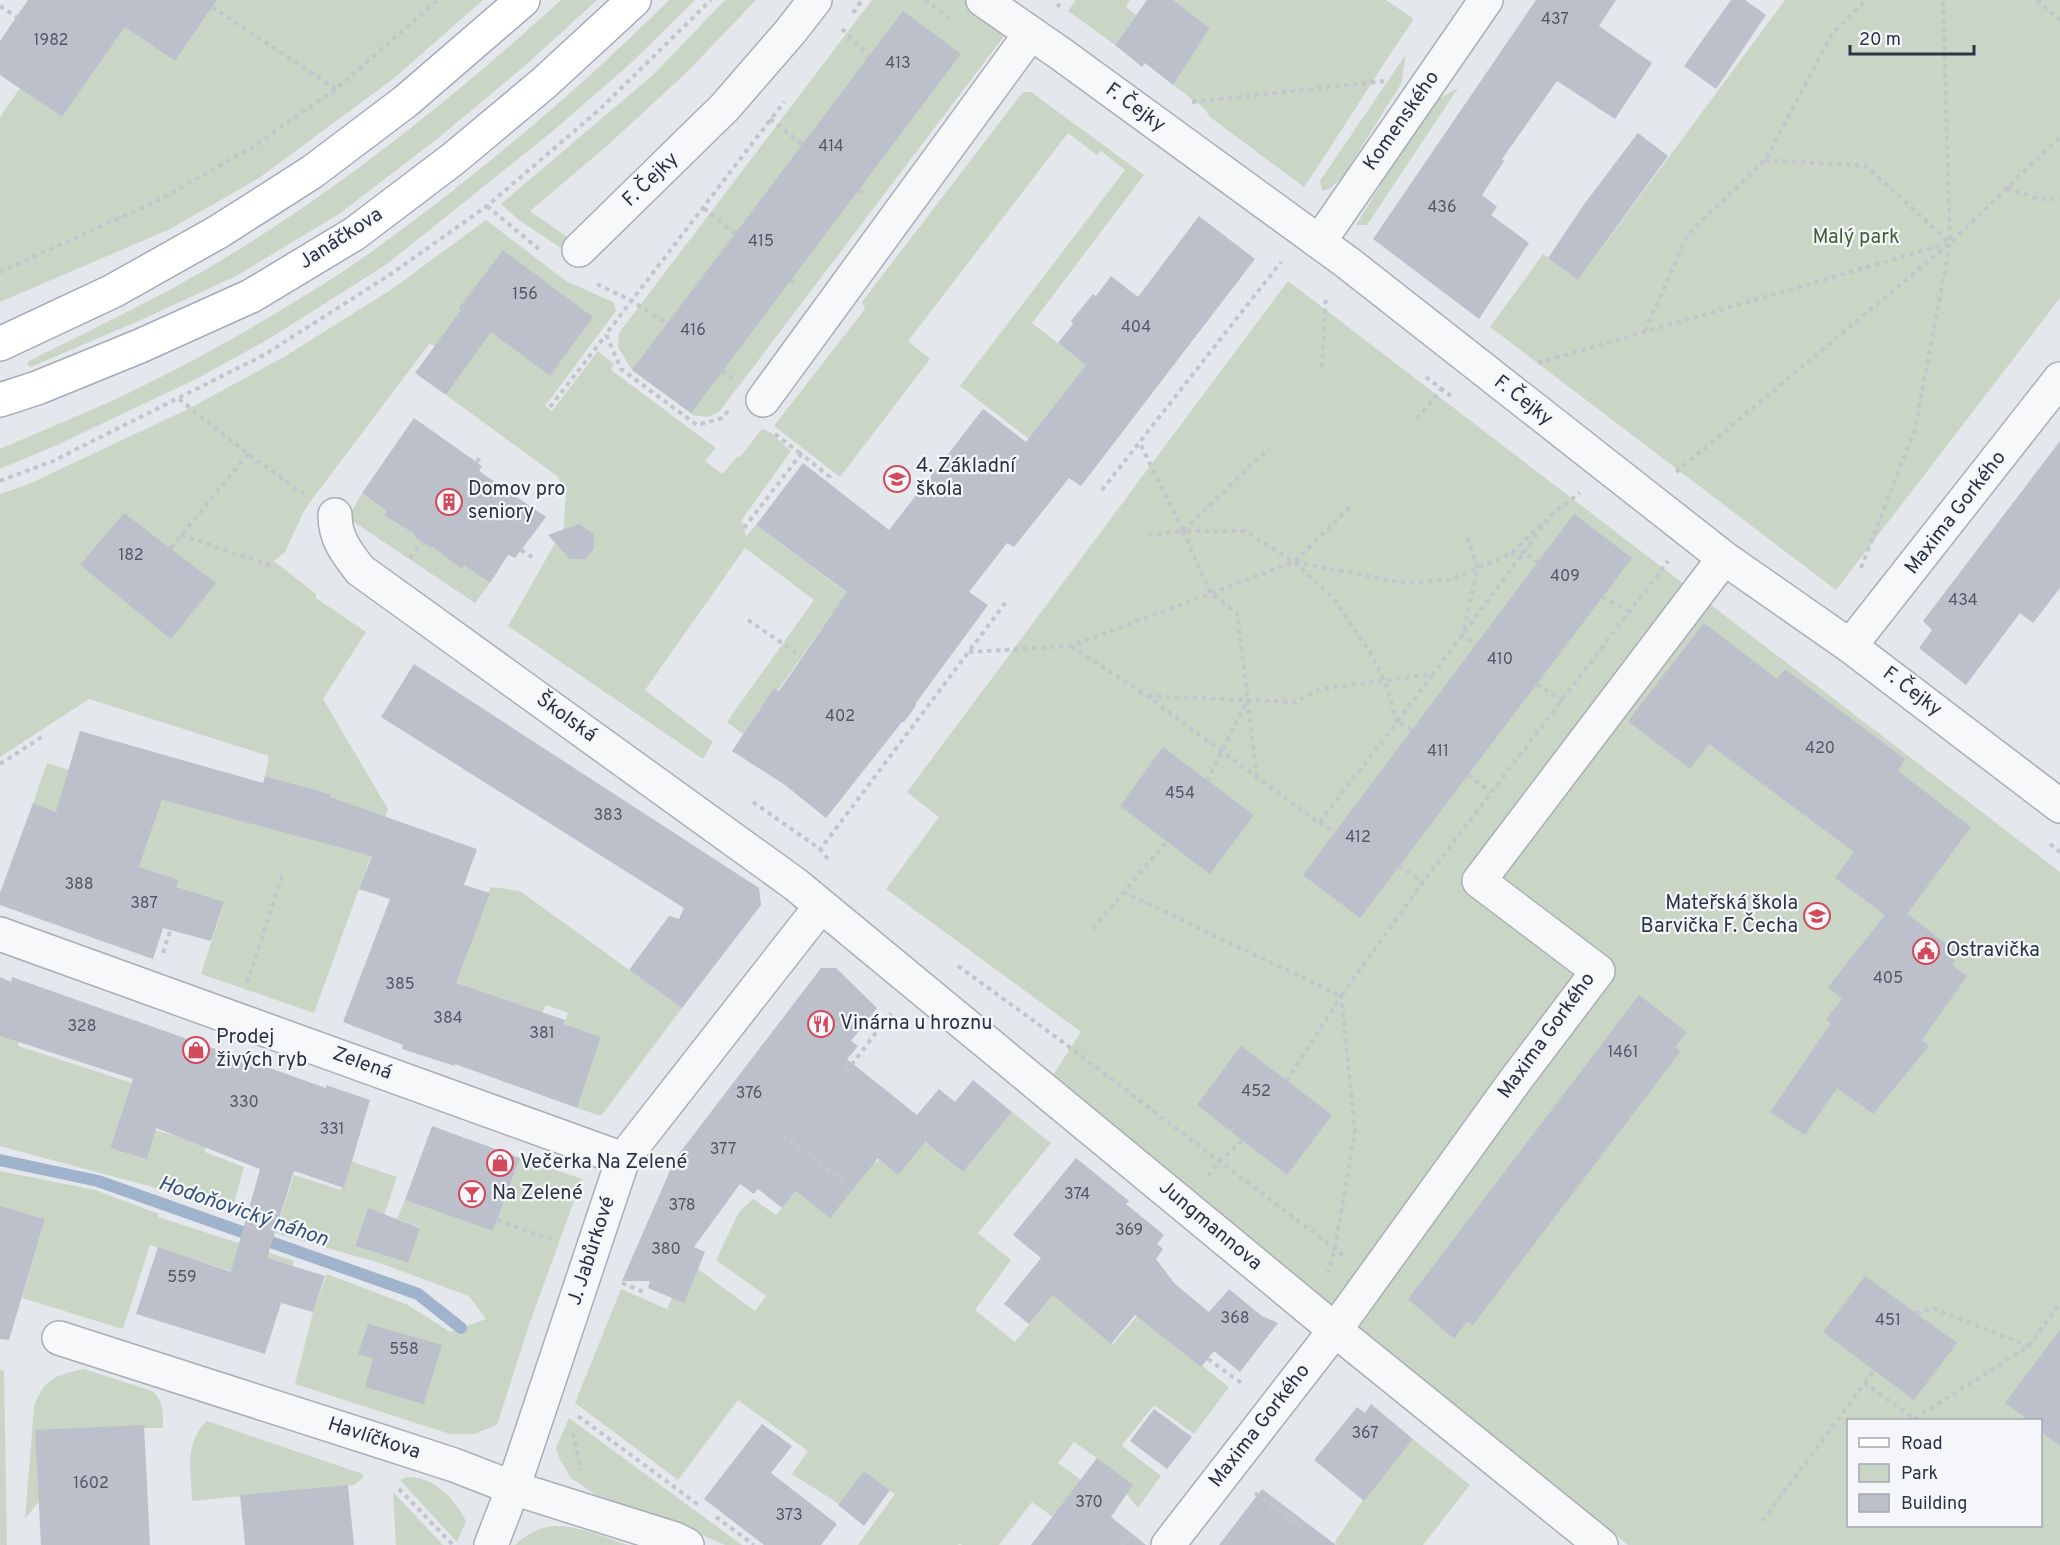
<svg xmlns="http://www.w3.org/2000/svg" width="2060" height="1545" viewBox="0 0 2060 1545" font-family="Overpass,sans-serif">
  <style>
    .green { fill: #c9d6c5; fill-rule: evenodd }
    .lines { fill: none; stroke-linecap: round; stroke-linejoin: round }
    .stream { stroke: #9fb4cc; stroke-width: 12 }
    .building { fill: #bbc0ca }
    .minor-casing { stroke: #a9aeb7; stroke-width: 36 }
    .major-casing { stroke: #a3abb8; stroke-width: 36 }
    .path { stroke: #c2c5cb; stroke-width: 4; stroke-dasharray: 4.5 4.5; stroke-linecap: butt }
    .minor { stroke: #f7f8fa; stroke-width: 33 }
    .major { stroke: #fff; stroke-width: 33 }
    .labels { text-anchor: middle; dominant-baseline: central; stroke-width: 4.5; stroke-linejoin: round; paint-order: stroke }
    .number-label { font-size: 16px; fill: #4f5766 }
    .street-label { font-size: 20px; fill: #2b3445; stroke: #f4f6f9 }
    .park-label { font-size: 20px; fill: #3f6138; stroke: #f4f6f9 }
    .poi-label { font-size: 20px; fill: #2b3445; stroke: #f4f6f9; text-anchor: start }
    .water-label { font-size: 21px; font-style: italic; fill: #34527a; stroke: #f4f6f9 }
  </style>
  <rect width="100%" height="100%" fill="#e4e7ec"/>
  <path class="green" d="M217 0H483L393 79 259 178 170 229 0 302V117L20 88 62 117 125 27 175 61Z
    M561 0H597L527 64 437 139 339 214 236 276 143 319 31 367 27 365 29 361C97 327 165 295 230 255 349 182 458 94 561 0Z
    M669 0H695L631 63 554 130 387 264 267 340 198 378 57 445 0 469V449C32 435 64 422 96 408 177 372 255 327 330 280 366 257 400 231 433 206 516 142 595 74 669 0Z
    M725 0H756L687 72 608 145 530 211 573 241 568 247 561 248 519 220 501 204 654 74Z
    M872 0H967L1008 31 719 412 707 417 693 415 632 370 618 347 619 333Z
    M1076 0H1130L1126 7 1136 15 1115 45 1068 11Z
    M1173 0H1386L1414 19C1376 74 1342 131 1304 187L1210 117 1204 108 1173 85 1210 28Z
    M1785 0H2060V298L1836 590 1490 327 1543 254 1578 280Z
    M1406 54 1401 84 1342 178 1329 189 1322 191 1320 181Z
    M1458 88 1367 225H1356L1431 103Z
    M1023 92H1031L1144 175 1032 323 1086 365 1029 439 960 386 1125 170 1101 151 1097 155 1068 133 908 341 930 359 840 477 774 426 865 309 862 302Z
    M486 220 566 281 613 302 616 311 545 406 552 411 598 351 614 364 611 370 716 448 705 461 722 474 738 456 740 457 762 429 770 432 791 451 741 521 743 523 746 536 756 525 880 617 831 615 778 690 774 688 743 734 727 722 814 600 745 548 645 690 713 742 703 759 508 626 564 527 566 491 557 476 446 395 465 368 430 343 310 502 303 513 285 552 274 561 316 594V598L366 632 323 699 388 809 314 1013 201 974 224 903 201 895 168 911 178 880 139 867 162 800 318 841 330 794 265 776 269 756 89 699 0 757V494L29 484 188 409 284 357 392 289Z
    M1288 281 2060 872V1545H1628L1051 1078 1081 1032 886 889 939 817 907 792ZM1848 1420H2040V1526H1848Z
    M362 493 387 511 385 515 413 533 414 536 431 548 433 547 462 568 464 565 490 583 475 603 348 518Z
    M47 763 104 781 89 824 33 803Z
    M491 887 520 891 682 1008 601 1116 577 1108 601 1037 564 1024 568 1013 546 1005 541 1015 506 1004V1000L499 997 494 1010 447 1005Z
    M0 1015 25 1023 18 1046 132 1083 110 1148 147 1158 155 1130 206 1145 205 1152 244 1167 231 1214 189 1197 0 1146Z
    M1012 1112 1051 1143 978 1233 1011 1260 975 1310 1015 1342 1065 1280 1092 1327 1111 1343 1113 1344 1138 1315 1229 1387 1194 1434 1154 1405 1123 1444 1122 1446 1161 1476 1138 1508 1098 1459 1074 1442 1058 1463 1082 1481 1053 1517 1032 1502 999 1545H962L959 1543 958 1545H858L895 1494 864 1471 839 1504 792 1474 808 1451 738 1400 678 1480 575 1403 621 1289 667 1309 672 1298 684 1302 698 1269 755 1311 766 1296 716 1260 739 1212 753 1199 776 1215 810 1174 859 1148 876 1163 905 1127 963 1172Z
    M520 1158 582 1179 529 1325 497 1425 474 1434H450L295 1384 313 1312 327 1274 408 1305 450 1332 486 1319 469 1296 380 1263 275 1233 294 1175 341 1190 350 1161 397 1177 384 1215 367 1210 355 1246 407 1263 420 1227 397 1219 405 1200 493 1231Z
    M0 1171 95 1190 159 1214 158 1217 294 1261 277 1315 230 1271 150 1245 123 1329 22 1298 45 1219 0 1206Z
    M0 1369 4 1371 7 1545H0Z
    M84 1369 152 1391C164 1401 163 1413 163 1428H144V1425L39 1501 25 1519 34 1407C44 1378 56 1375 84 1369Z
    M569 1418 742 1545H725L659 1516 596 1495 571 1478 560 1460 556 1448Z
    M207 1421 363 1474V1478L354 1485 192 1501C191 1472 184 1442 207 1421Z
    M1413 1439 1470 1485 1423 1545H1337L1334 1543 1361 1503Z
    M407 1477C435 1477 454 1498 466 1521L457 1542 400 1480Z
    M393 1492 443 1545H396Z
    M555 1526C580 1526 604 1537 628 1545H515C527 1534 539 1527 555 1526Z"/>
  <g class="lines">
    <path class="stream" d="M0 1160 98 1181 418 1294 461 1328"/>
  </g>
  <path class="building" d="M28 0H217L175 61 125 27 62 117 0 75V41Z
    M1147 0H1173L1210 28 1173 85 1145 63 1142 67 1115 45Z
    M1536 0H1616L1599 26 1652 63 1615 119 1557 81 1502 159 1504 161 1482 195 1497 207 1491 215 1529 243 1479 319 1373 239Z
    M1731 0H1745L1766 15 1716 89 1684 66Z
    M903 11 961 54 691 413 632 370Z
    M1638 133 1668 156 1578 280 1548 258 1585 203Z
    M1199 216 1255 259 1081 486 1069 478 1014 547 1007 543 969 592 988 605 916 703 915 707 904 722H902L826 818 785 785 732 751 774 688 779 691 847 592 756 525 803 463 889 530 983 409 1026 442 1086 365 1058 343 1073 324 1071 321 1093 294 1096 296 1111 276 1138 297Z
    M503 250 593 317 550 376 491 332 446 395 415 373 461 310 459 308Z
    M414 418 482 466 479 471 546 517 515 558 508 555 490 583 464 565 462 569 433 547 431 548 414 536 413 533 384 515 387 511 362 493Z
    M2060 441V588L2033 623 2020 613 1966 685 1919 648 1932 630 1923 621Z
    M124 513 216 583 171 639 80 565Z
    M1574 514 1632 558 1360 918 1303 875Z
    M579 524 594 534V549L585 559H570L548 535Z
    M1704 623 1777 679 1785 669 1905 759 1898 771 1971 827 1907 914 1956 951 1952 958 1955 961 1952 965 1967 976 1922 1040 1929 1046 1873 1114 1837 1088 1805 1135 1770 1112 1831 1023 1826 1019 1842 999 1828 987 1885 915 1835 878 1854 852 1709 744 1690 769 1628 721Z
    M414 664 759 888 761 905 682 1008 629 970 669 916 679 919 684 908 381 717Z
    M80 731 263 783 265 776 330 794V797L477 849 464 885 490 893 456 983 565 1020 564 1024 601 1037 577 1108 455 1064V1066L402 1049 403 1045 343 1022 390 899 359 889 372 856 162 800 139 867 179 880 176 887 224 902 211 941 163 928 153 959 0 905V893L33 803 56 812Z
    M1163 747 1254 815 1210 874 1120 806Z
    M821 968H836L877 1008 851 1041 858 1046 847 1059 917 1115 939 1089 955 1102 973 1080 1012 1112 963 1172 925 1142 898 1175 878 1158 830 1218 796 1191 782 1208 758 1189 754 1194 740 1184 694 1247 705 1252 684 1303 648 1288 650 1281H622L675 1159Z
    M0 977 11 982 12 977 326 1088V1085L370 1100 344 1188 294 1171 267 1258 325 1276 313 1312 281 1303 265 1354 136 1314 158 1247 231 1272 260 1169 156 1128 147 1159 110 1148 133 1079 0 1036Z
    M1639 995 1687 1032 1675 1047 1680 1052 1473 1325 1467 1321 1454 1339 1408 1299Z
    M1241 1046 1332 1115 1287 1175 1197 1105Z
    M432 1126 520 1158 493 1231 405 1200Z
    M1076 1158 1129 1201 1126 1204 1164 1235 1157 1244 1163 1249 1156 1259 1175 1284 1209 1312 1229 1289 1262 1316 1278 1323 1240 1372 1214 1351 1201 1367 1135 1315 1111 1344 1053 1295 1029 1324 1004 1304 1041 1258 1013 1235Z
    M0 1206 45 1219 9 1340 0 1339Z
    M368 1208 420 1228 408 1263 355 1246Z
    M1865 1276 1957 1343 1914 1400 1823 1332Z
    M368 1324 442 1345 424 1404 365 1387 373 1358 358 1354Z
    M2060 1330V1446L2040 1431V1420H2028L2005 1403Z
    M1371 1404 1413 1439 1364 1501 1314 1460 1357 1407 1365 1413Z
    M1154 1409 1192 1437 1167 1469 1130 1441Z
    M762 1424 792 1446 771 1473 837 1524 821 1545H764L704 1499Z
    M144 1425 150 1545H41L35 1430Z
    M1097 1458 1133 1485 1111 1517 1146 1545H1031Z
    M864 1471 890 1490 864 1526 838 1505Z
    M348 1485 354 1545H245L240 1495Z
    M1262 1489 1336 1545H1219Z"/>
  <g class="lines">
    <defs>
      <path id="minor" d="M983 0 1061 54 1348 263 1724 558 1850 646 2060 806
        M1319 242 1486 0
        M579 250 725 107 790 32 815 0
        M763 400 1031 33
        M335 515C335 538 346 552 360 570L795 884 1335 1330 1601 1545
        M1850 646 2060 379
        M0 934 623 1159
        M59 1338 383 1442 454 1465 513 1488 675 1539 687 1545
        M491 1545 513 1488 623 1159 821 906
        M1168 1545 1335 1330 1517 1078 1598 971 1479 881 1724 558"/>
      <path id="major" d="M0 344 113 291 218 232 312 172 406 101 523 0
        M0 400 37 388 140 346 251 296 354 234 453 159 544 83 634 0"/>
    </defs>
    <use href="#minor" class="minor-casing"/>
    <use href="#major" class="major-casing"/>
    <path class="path" d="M925 0 949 18
      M2037 0 2060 20
      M0 6 21 20
      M212 7 336 89
      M1057 7 1063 0
      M853 13 862 0
      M842 29 869 56
      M1192 102 1384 81
      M770 119 802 144
      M1765 160 1866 166 1950 243
      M2007 188 2039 199H2060
      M859 190 867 196
      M487 206 540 250
      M704 208 735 234
      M0 272 157 201 251 148 336 89 438 0
      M791 280 798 286
      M597 284 632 301 667 324
      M1645 331 1688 234 1765 160 1832 34 1865 0
      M1538 363 1946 244
      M1322 367 1326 295
      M722 371 733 379
      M1426 377 1451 396
      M179 399 248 454 304 494
      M550 407 606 335
      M728 411 722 418 697 425 621 369 606 334 784 102
      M1417 419 1442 388
      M775 434 801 454
      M477 462 480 457
      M1676 472 1950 243 2060 137
      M0 481 53 461 264 355 391 274 487 206 600 109 711 0
      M1102 490 1281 262
      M744 528 801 454 830 477 827 481
      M1183 531 1210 592 1237 613 1257 776
      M181 535 275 567
      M1148 535 1183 531 1269 448
      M1467 538 1478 568 1462 636 1477 644
      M171 548 248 454
      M521 550 535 559
      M1511 554 1525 552 1538 562
      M410 558 422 542
      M1295 562 1405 583 1450 580 1510 554 1546 520
      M1861 568 1915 429 1950 243 1943 0
      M1602 597 1630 612
      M748 620 801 656
      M1071 646 1147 696 1319 823 1397 722 1385 682 1371 654 1333 598 1294 562 1245 531H1183L1139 441
      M969 652 1071 646 1294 562 1353 504
      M1537 684 1562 701
      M1148 696 1296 702 1321 689 1433 674 1553 513 1580 493
      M1412 730 1397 722 1433 674
      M0 764 45 735
      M1468 775 1491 792
      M1207 781 1247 701
      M753 802 820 849 828 859
      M1319 823 1335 832
      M2050 844 2060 852
      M819 851 1006 602
      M1399 866 1423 882
      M1123 892 1341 996 1423 882 1668 561
      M1093 929 1167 841
      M163 953 172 925
      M958 966 1060 1040 1343 1255
      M247 983 282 876
      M846 1072 891 1013
      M1287 1081 1341 996 1355 1130 1335 1248 1328 1272
      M783 1135 844 1181
      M1208 1176 1220 1161 1243 1140
      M497 1220 556 1241
      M622 1283 646 1293
      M1916 1313 1932 1308 2029 1346
      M1208 1359 1244 1385
      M1865 1383 1874 1370
      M578 1416 700 1506
      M573 1433 581 1470
      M399 1489 452 1544
      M1255 1493 1303 1529
      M716 1517 754 1545
      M1762 1521 1865 1383 1914 1419 2029 1346 2060 1303
      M1122 1545 1131 1534"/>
    <use href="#minor" class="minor"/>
    <use href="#major" class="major"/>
  </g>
  <defs>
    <symbol id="school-ring" viewBox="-11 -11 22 22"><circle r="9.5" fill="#f4f6f9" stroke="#d1495b" stroke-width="1.5"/><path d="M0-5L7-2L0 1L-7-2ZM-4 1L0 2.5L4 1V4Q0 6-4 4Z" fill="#d1495b"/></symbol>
    <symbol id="building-ring" viewBox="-11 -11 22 22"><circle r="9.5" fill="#f4f6f9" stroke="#d1495b" stroke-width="1.5"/><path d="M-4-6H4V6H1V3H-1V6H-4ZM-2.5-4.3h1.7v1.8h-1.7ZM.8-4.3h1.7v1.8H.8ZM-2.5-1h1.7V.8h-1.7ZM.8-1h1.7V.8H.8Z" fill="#d1495b"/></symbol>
    <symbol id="civic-ring" viewBox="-11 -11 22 22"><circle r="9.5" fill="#f4f6f9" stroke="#d1495b" stroke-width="1.5"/><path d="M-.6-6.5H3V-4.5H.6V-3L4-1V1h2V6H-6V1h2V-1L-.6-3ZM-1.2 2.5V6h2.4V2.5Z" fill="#d1495b"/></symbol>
    <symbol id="restaurant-ring" viewBox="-11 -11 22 22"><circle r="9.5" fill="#f4f6f9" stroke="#d1495b" stroke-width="1.5"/><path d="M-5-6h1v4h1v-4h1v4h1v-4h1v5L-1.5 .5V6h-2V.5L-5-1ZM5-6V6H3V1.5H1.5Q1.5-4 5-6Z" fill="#d1495b"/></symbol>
    <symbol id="shop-ring" viewBox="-11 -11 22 22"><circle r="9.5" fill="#f4f6f9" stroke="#d1495b" stroke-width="1.5"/><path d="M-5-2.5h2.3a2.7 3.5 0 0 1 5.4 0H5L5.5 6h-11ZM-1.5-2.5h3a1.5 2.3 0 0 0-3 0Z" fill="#d1495b"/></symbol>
    <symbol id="bar-ring" viewBox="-11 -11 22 22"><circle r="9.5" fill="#f4f6f9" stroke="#d1495b" stroke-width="1.5"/><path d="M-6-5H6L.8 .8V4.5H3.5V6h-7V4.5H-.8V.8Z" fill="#d1495b"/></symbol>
  </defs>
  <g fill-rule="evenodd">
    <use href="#school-ring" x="882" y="464" width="30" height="30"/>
    <use href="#building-ring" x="434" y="487" width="30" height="30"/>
    <use href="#school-ring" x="1802" y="901" width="30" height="30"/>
    <use href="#civic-ring" x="1911" y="936" width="30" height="30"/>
    <use href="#restaurant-ring" x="806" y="1009" width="30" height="30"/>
    <use href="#shop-ring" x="181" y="1035" width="30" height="30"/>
    <use href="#shop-ring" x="485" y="1148" width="30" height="30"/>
    <use href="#bar-ring" x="457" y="1179" width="30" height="30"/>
  </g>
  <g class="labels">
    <g class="number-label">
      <text x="1555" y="20">437</text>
      <text x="51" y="41">1982</text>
      <text x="898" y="64">413</text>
      <text x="831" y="147">414</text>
      <text x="1442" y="208">436</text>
      <text x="761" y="242">415</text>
      <text x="525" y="295">156</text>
      <text x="1136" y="328">404</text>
      <text x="693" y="331">416</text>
      <text x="131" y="556">182</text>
      <text x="1565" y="577">409</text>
      <text x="1963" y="601">434</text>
      <text x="1500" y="660">410</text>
      <text x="840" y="717">402</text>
      <text x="1820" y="749">420</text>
      <text x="1438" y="752">411</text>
      <text x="1180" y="794">454</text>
      <text x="608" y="816">383</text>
      <text x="1358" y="838">412</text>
      <text x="79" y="885">388</text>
      <text x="144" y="904">387</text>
      <text x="1888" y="979">405</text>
      <text x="400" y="985">385</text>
      <text x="448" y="1019">384</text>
      <text x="82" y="1027">328</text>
      <text x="542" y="1034">381</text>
      <text x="1623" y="1053">1461</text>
      <text x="1256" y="1092">452</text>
      <text x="749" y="1094">376</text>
      <text x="244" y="1103">330</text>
      <text x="332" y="1130">331</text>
      <text x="723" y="1150">377</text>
      <text x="1077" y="1195">374</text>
      <text x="682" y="1206">378</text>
      <text x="1129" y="1231">369</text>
      <text x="666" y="1250">380</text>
      <text x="182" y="1278">559</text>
      <text x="1235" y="1319">368</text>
      <text x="1888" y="1321">451</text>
      <text x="404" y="1350">558</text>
      <text x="1365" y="1434">367</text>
      <text x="91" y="1484">1602</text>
      <text x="1089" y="1503">370</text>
      <text x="789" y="1516">373</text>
    </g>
    <g class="street-label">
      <text transform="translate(1135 108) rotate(36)">F. Čejky</text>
      <text transform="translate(1402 121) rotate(-55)">Komenského</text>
      <text transform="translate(651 180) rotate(-44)">F. Čejky</text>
      <text transform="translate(341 239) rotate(-33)">Janáčkova</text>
      <text transform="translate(1523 401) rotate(38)">F. Čejky</text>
      <text transform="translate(1956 513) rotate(-52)">Maxima Gorkého</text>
      <text transform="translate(1912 692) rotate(37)">F. Čejky</text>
      <text transform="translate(566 718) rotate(36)">Školská</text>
      <text transform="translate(1547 1036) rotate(-54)">Maxima Gorkého</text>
      <text transform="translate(362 1064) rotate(20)">Zelená</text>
      <text transform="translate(1210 1226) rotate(40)">Jungmannova</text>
      <text transform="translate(592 1251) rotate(-72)">J. Jabůrkové</text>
      <text transform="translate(1260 1426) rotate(-52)">Maxima Gorkého</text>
      <text transform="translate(374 1439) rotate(18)">Havlíčkova</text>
    </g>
    <g class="park-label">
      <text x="1856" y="238">Malý park</text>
    </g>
    <g class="poi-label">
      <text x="916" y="467">4. Základní<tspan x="916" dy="23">škola</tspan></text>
      <text x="468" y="490">Domov pro<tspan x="468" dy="23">seniory</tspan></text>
      <text x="1798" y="904" text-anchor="end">Mateřská škola<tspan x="1798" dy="23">Barvička F. Čecha</tspan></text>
      <text x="1946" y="951">Ostravička</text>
      <text x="840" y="1024">Vinárna u hroznu</text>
      <text x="216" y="1038">Prodej<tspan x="216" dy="23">živých ryb</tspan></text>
      <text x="520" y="1163">Večerka Na Zelené</text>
      <text x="492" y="1194">Na Zelené</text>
    </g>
    <g class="water-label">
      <text transform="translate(243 1212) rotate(19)">Hodoňovický náhon</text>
    </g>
  </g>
  <rect x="1847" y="1419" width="195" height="108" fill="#f4f6f9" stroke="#a4a8b1" stroke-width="1.5"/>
  <rect x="1859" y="1438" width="30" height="9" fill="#ffffff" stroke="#a4a8b1" stroke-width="1.5"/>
  <text x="1901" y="1449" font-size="18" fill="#2b3445">Road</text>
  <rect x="1859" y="1464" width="30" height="18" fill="#c9d6c5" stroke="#a4a8b1" stroke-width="1.5"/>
  <text x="1901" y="1479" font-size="18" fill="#2b3445">Park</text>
  <rect x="1859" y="1494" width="30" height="18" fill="#bbc0ca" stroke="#a4a8b1" stroke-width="1.5"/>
  <text x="1901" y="1509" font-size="18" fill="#2b3445">Building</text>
  <path d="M1850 45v9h124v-9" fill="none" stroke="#2b3445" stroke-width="3"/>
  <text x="1859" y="45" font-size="18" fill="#2b3445" stroke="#f4f6f9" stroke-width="4.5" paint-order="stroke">20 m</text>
</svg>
